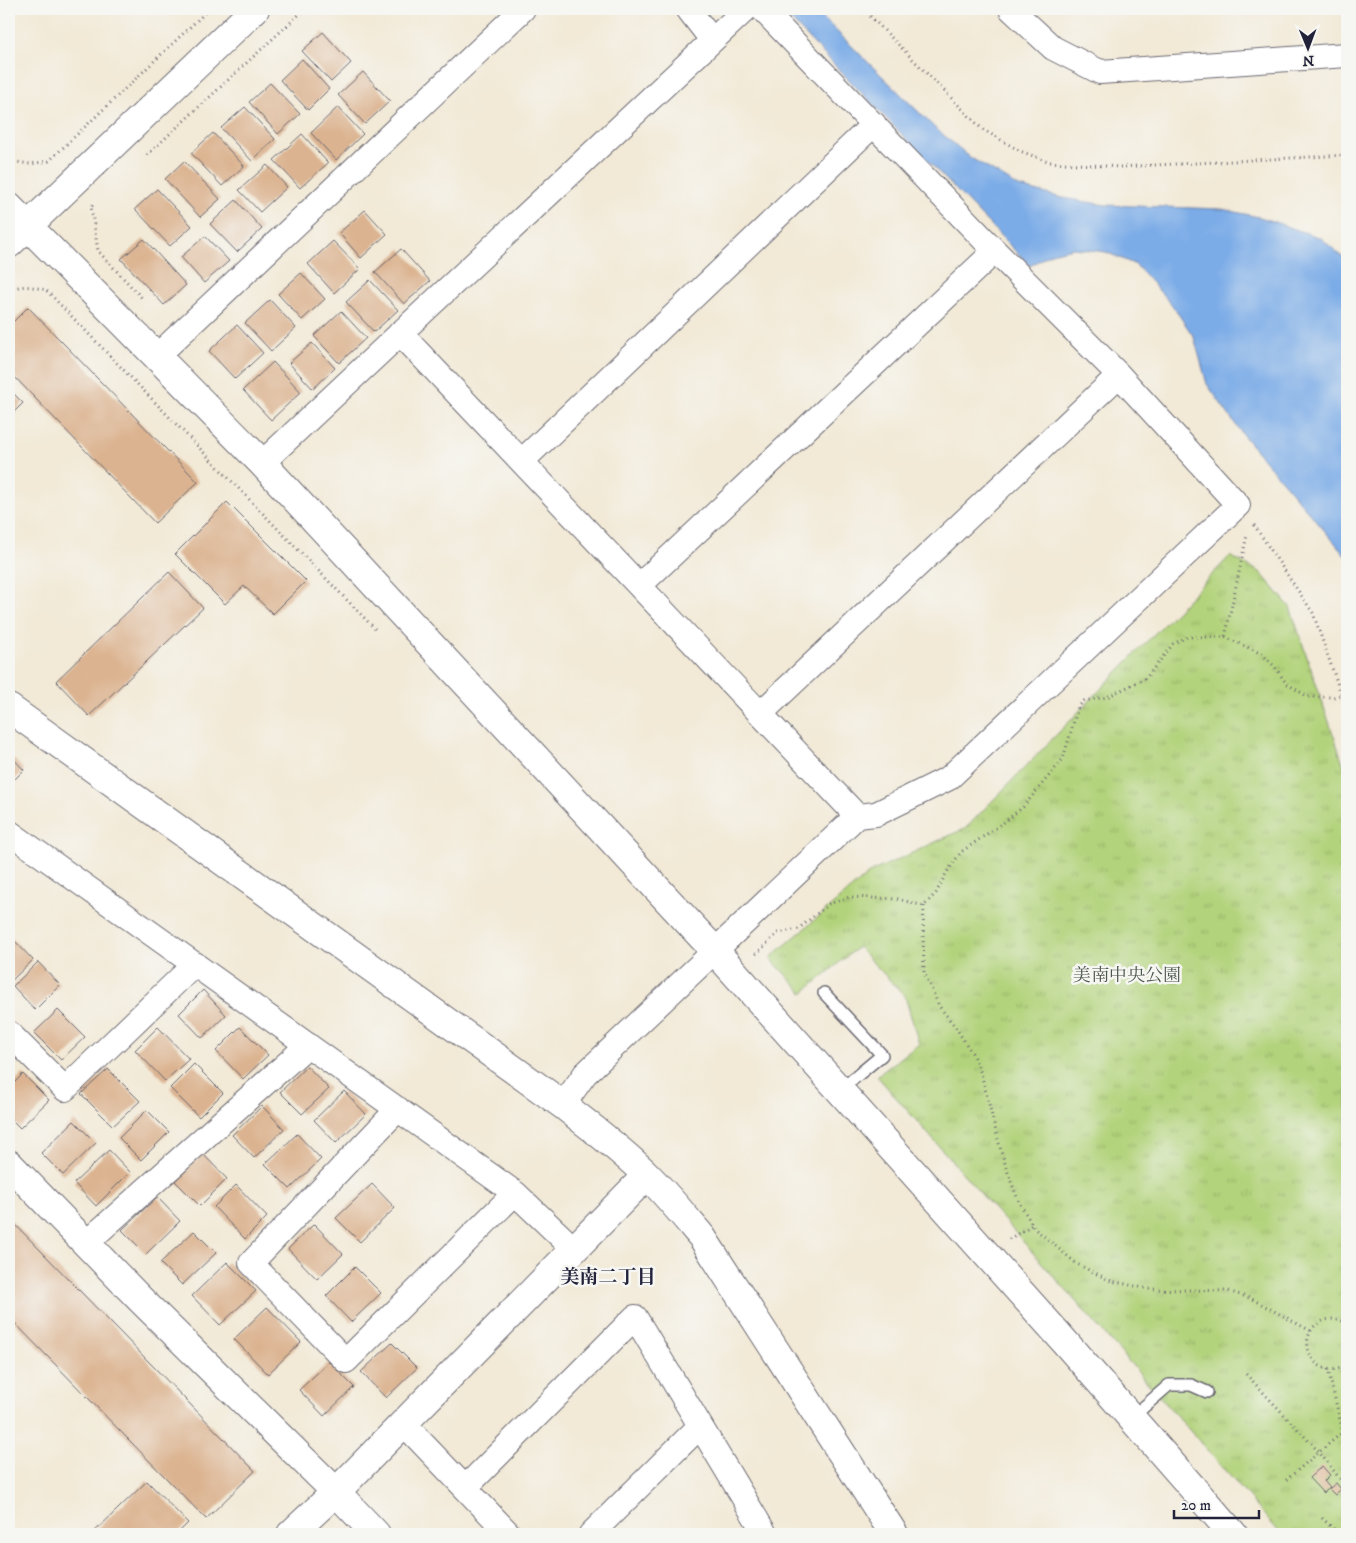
<svg xmlns="http://www.w3.org/2000/svg" width="1356" height="1543" viewBox="0 0 1356 1543" font-family="'IM FELL DW Pica','Noto Serif JP',serif">
  <style>
    .park { fill: url(#park-tufts); stroke: #6a7a5b }
    .water { fill: #7cace7; stroke: #4f6791 }
    .building { fill: #dbb390 }
    .lines { fill: none; stroke-linecap: round; stroke-linejoin: round }
    .service-casing { stroke: #6b6871; stroke-width: 14 }
    .minor-casing { stroke: #6b6871; stroke-width: 26 }
    .tertiary-casing { stroke: #6b6871; stroke-width: 30 }
    .path { stroke: #6b6871; stroke-width: 3; stroke-dasharray: 1 4; stroke-linecap: butt }
    .service { stroke: #fff; stroke-width: 11 }
    .minor { stroke: #fff; stroke-width: 24 }
    .tertiary { stroke: #fff; stroke-width: 28 }
    .labels { text-anchor: middle; dominant-baseline: central; stroke-width: 5; stroke-linejoin: round; paint-order: stroke }
    .park-label { font-size: 18px; fill: #4d574e; stroke: #f6f6f2 }
    .neighbourhood-label { font-size: 19px; font-weight: bold; fill: #22223b; stroke: #f6f6f2 }
  </style>
  <defs>
    <pattern id="park-tufts" width="24" height="20" patternUnits="userSpaceOnUse" patternTransform="scale(1.25)"><rect width="24" height="20" fill="#b2d37b"/><path d="M3 7l-1-3M5 7V3M7 7l1-3M15 17l-1-3M17 17v-4M19 17l1-3" fill="none" stroke="#99b56b"/></pattern>
  </defs>
  <rect width="100%" height="100%" fill="#f6f6f2"/>
  <filter id="ink" filterUnits="userSpaceOnUse"><feTurbulence type="fractalNoise" baseFrequency=".02" numOctaves="2"/><feDisplacementMap in="SourceGraphic" scale="10" xChannelSelector="R" yChannelSelector="G"/><feConvolveMatrix kernelMatrix="1 2 1 2 8 2 1 2 1" color-interpolation-filters="sRGB"/></filter>
  <filter id="wash" filterUnits="userSpaceOnUse"><feTurbulence type="fractalNoise" baseFrequency=".0096" numOctaves="4" result="noise"/><feDisplacementMap in="SourceGraphic" scale="20" xChannelSelector="R" yChannelSelector="G"/><feGaussianBlur stdDeviation="1.12" result="paint"/><feColorMatrix in="noise" values="0 0 0 0 0 0 0 0 0 0 0 0 0 0 0 0 0 1.4 0 .05"/><feComposite in="paint" operator="in"/></filter>
  <g filter="url(#wash)">
    <rect width="100%" height="100%" fill="#f2e9d6"/>
    <path class="park" d="M1230 556 1260 572 1290 607 1347 775V1534H1281L877 1076 919 1044 905 996 858 947 803 993 770 958 871 872 966 828Z"/>
    <path class="water" d="M780 9H814L935 128 971 158 1019 187 1063 198 1105 205 1222 209 1263 218 1321 238 1347 261V557L1243 435 1207 384 1194 337 1172 305 1136 265 1106 252 1073 248 1051 253 1030 266Z"/>
    <g id="blocks">
      <path class="building" d="M323 32 351 63 331 82 302 51Z
        M302 59 329 89 308 110 280 80Z
        M363 72 390 101 365 124 338 95Z
        M270 83 300 114 278 134 249 102Z
        M245 107 275 139 252 161 221 128Z
        M338 107 363 134 336 160 311 133Z
        M213 133 244 166 222 186 191 153Z
        M302 134 328 163 300 188 274 160Z
        M184 161 220 199 200 217 165 179Z
        M267 165 287 187 260 212 239 190Z
        M157 189 192 226 170 246 135 209Z
        M236 200 262 229 237 252 210 224Z
        M365 210 387 234 361 258 339 233Z
        M205 236 229 261 204 283 181 257Z
        M144 239 186 285 164 305 121 259Z
        M333 241 360 269 334 293 308 264Z
        M401 249 430 281 404 304 375 272Z
        M301 273 325 299 302 320 278 294Z
        M370 280 398 310 374 332 346 302Z
        M270 300 296 328 271 351 245 323Z
        M28 307 198 482 155 523 9 371V326Z
        M341 311 366 338 339 363 314 336Z
        M237 325 263 353 235 379 209 351Z
        M312 343 335 368 313 389 289 363Z
        M273 362 301 392 271 420 243 390Z
        M9 389 23 403 9 417Z
        M227 502 306 581 273 614 244 586 225 604 175 554Z
        M169 572 203 608 89 716 56 681Z
        M9 754 24 770 9 785Z
        M12 938 33 960 9 983V942Z
        M38 962 60 985 35 1010 13 986Z
        M203 990 226 1015 202 1038 179 1014Z
        M58 1010 85 1037 61 1060 34 1033Z
        M158 1027 189 1059 165 1081 135 1050Z
        M240 1027 268 1055 243 1079 216 1051Z
        M194 1064 223 1093 199 1117 170 1088Z
        M307 1066 329 1089 302 1114 280 1092Z
        M108 1069 140 1101 113 1126 81 1094Z
        M23 1074 49 1100 20 1128 9 1117V1088Z
        M344 1091 366 1114 336 1143 314 1120Z
        M262 1106 284 1129 254 1158 232 1135Z
        M147 1110 169 1132 141 1160 119 1138Z
        M74 1121 96 1143 63 1175 41 1153Z
        M297 1134 321 1159 290 1189 265 1164Z
        M109 1150 130 1172 96 1206 74 1183Z
        M203 1154 227 1179 200 1206 175 1181Z
        M372 1184 395 1208 360 1242 336 1218Z
        M236 1185 267 1217 245 1239 214 1207Z
        M157 1197 180 1221 146 1254 122 1230Z
        M9 1218 255 1471 206 1519 9 1317Z
        M314 1224 343 1254 317 1279 288 1249Z
        M194 1231 216 1253 182 1285 160 1263Z
        M227 1262 256 1291 220 1325 192 1296Z
        M355 1267 381 1293 351 1322 326 1296Z
        M267 1307 301 1342 268 1374 234 1339Z
        M392 1343 417 1368 386 1398 361 1372Z
        M329 1362 354 1387 324 1416 299 1390Z
        M1322 1466 1330 1475 1324 1481 1330 1488 1323 1493 1309 1478Z
        M147 1481 188 1523 177 1534H92Z
        M1336 1483 1341 1489 1335 1495 1329 1489Z"/>
    </g>
  </g>
  <g filter="url(#ink)">
    <use href="#blocks" fill-opacity="0" stroke="#6b6871" stroke-width="1"/>
    <g class="lines">
      <defs>
        <path id="service" d="M824 993 882 1055 840 1090
          M1131 1418 1169 1385H1191L1207 1392"/>
        <path id="minor" d="M688 9 712 40
          M1011 9 1053 48 1100 72 1347 55
          M400 333 857 816
          M156 357 523 9
          M522 461 874 124
          M262 463 746 9
          M640 585 995 251
          M761 713 1119 375
          M9 832 515 1193 575 1250
          M9 1033 65 1089 195 964
          M563 1105 585 1074 857 816 876 814 949 778 1238 505 1119 375 995 251 762 9
          M398 1109 251 1263 346 1361 515 1193
          M86 1243 308 1045
          M403 1423 509 1534
          M465 1488 635 1317 764 1532 761 1534
          M591 1534 700 1426"/>
        <path id="tertiary" d="M9 207 262 463 715 951 1057 1333 1233 1534
          M9 244 255 9
          M9 708 563 1105C592 1128 622 1150 649 1177 668 1196 685 1217 702 1237L894 1534
          M9 1164 141 1300 336 1492 376 1534
          M291 1534 336 1492 647 1175"/>
      </defs>
      <use href="#service" class="service-casing"/>
      <use href="#minor" class="minor-casing"/>
      <use href="#tertiary" class="tertiary-casing"/>
      <path class="path" d="M863 9 982 129 1020 151 1050 162 1119 167 1347 155
        M147 155 305 9
        M9 160 10 161 30 164 49 161 209 9
        M93 205 91 206 98 251 142 298
        M9 292C18 283 34 287 46 290L377 631
        M1254 525 1313 613 1347 711
        M1225 637 1262 654 1275 667 1286 683 1308 697H1333L1342 695
        M924 906 923 931 924 972 939 1006 954 1025 972 1053 981 1073 1001 1151 1010 1179 1020 1204 1035 1229 1077 1264 1111 1281 1149 1289 1228 1291 1250 1298 1311 1331
        M756 954 778 933 798 929 829 904 850 897 898 899 924 906 936 893 947 872 961 852 1003 823 1023 807 1063 759 1078 707 1084 701 1107 697 1146 678 1173 644 1187 637H1225L1247 535
        M1009 1239 1032 1225
        M1347 1323C1340 1319 1333 1318 1325 1320 1290 1332 1313 1385 1347 1365
        M1345 1367 1347 1376
        M1328 1369 1347 1450
        M1246 1374 1319 1452 1344 1484 1347 1483
        M1286 1480 1343 1432H1347
        M1322 1518 1339 1534"/>
      <use href="#service" class="service"/>
      <use href="#minor" class="minor"/>
      <use href="#tertiary" class="tertiary"/>
    </g>
  </g>
  <g class="labels">
    <g class="park-label">
      <text x="1127" y="976">美南中央公園</text>
    </g>
    <g class="neighbourhood-label">
      <text x="608" y="1277">美南二丁目</text>
    </g>
  </g>
  <rect width="1356" height="1543" fill="none" stroke="#f6f6f2" stroke-width="30"/>
  <g transform="translate(1308 48) rotate(179)" stroke="#f6f6f2" stroke-width="4" paint-order="stroke">
  <path d="M0-4L9 19L0 12L-9 19Z" fill="#22223b"/>
  <text y="-8" font-size="14" font-weight="bold" text-anchor="middle" fill="#22223b">N</text>
  </g>
  <path d="M1174 1510v8h85v-8" fill="none" stroke="#22223b" stroke-width="2.5"/>
  <text x="1181" y="1510" font-size="15" fill="#22223b" stroke="#f6f6f2" stroke-width="4" paint-order="stroke">20 m</text>
</svg>
